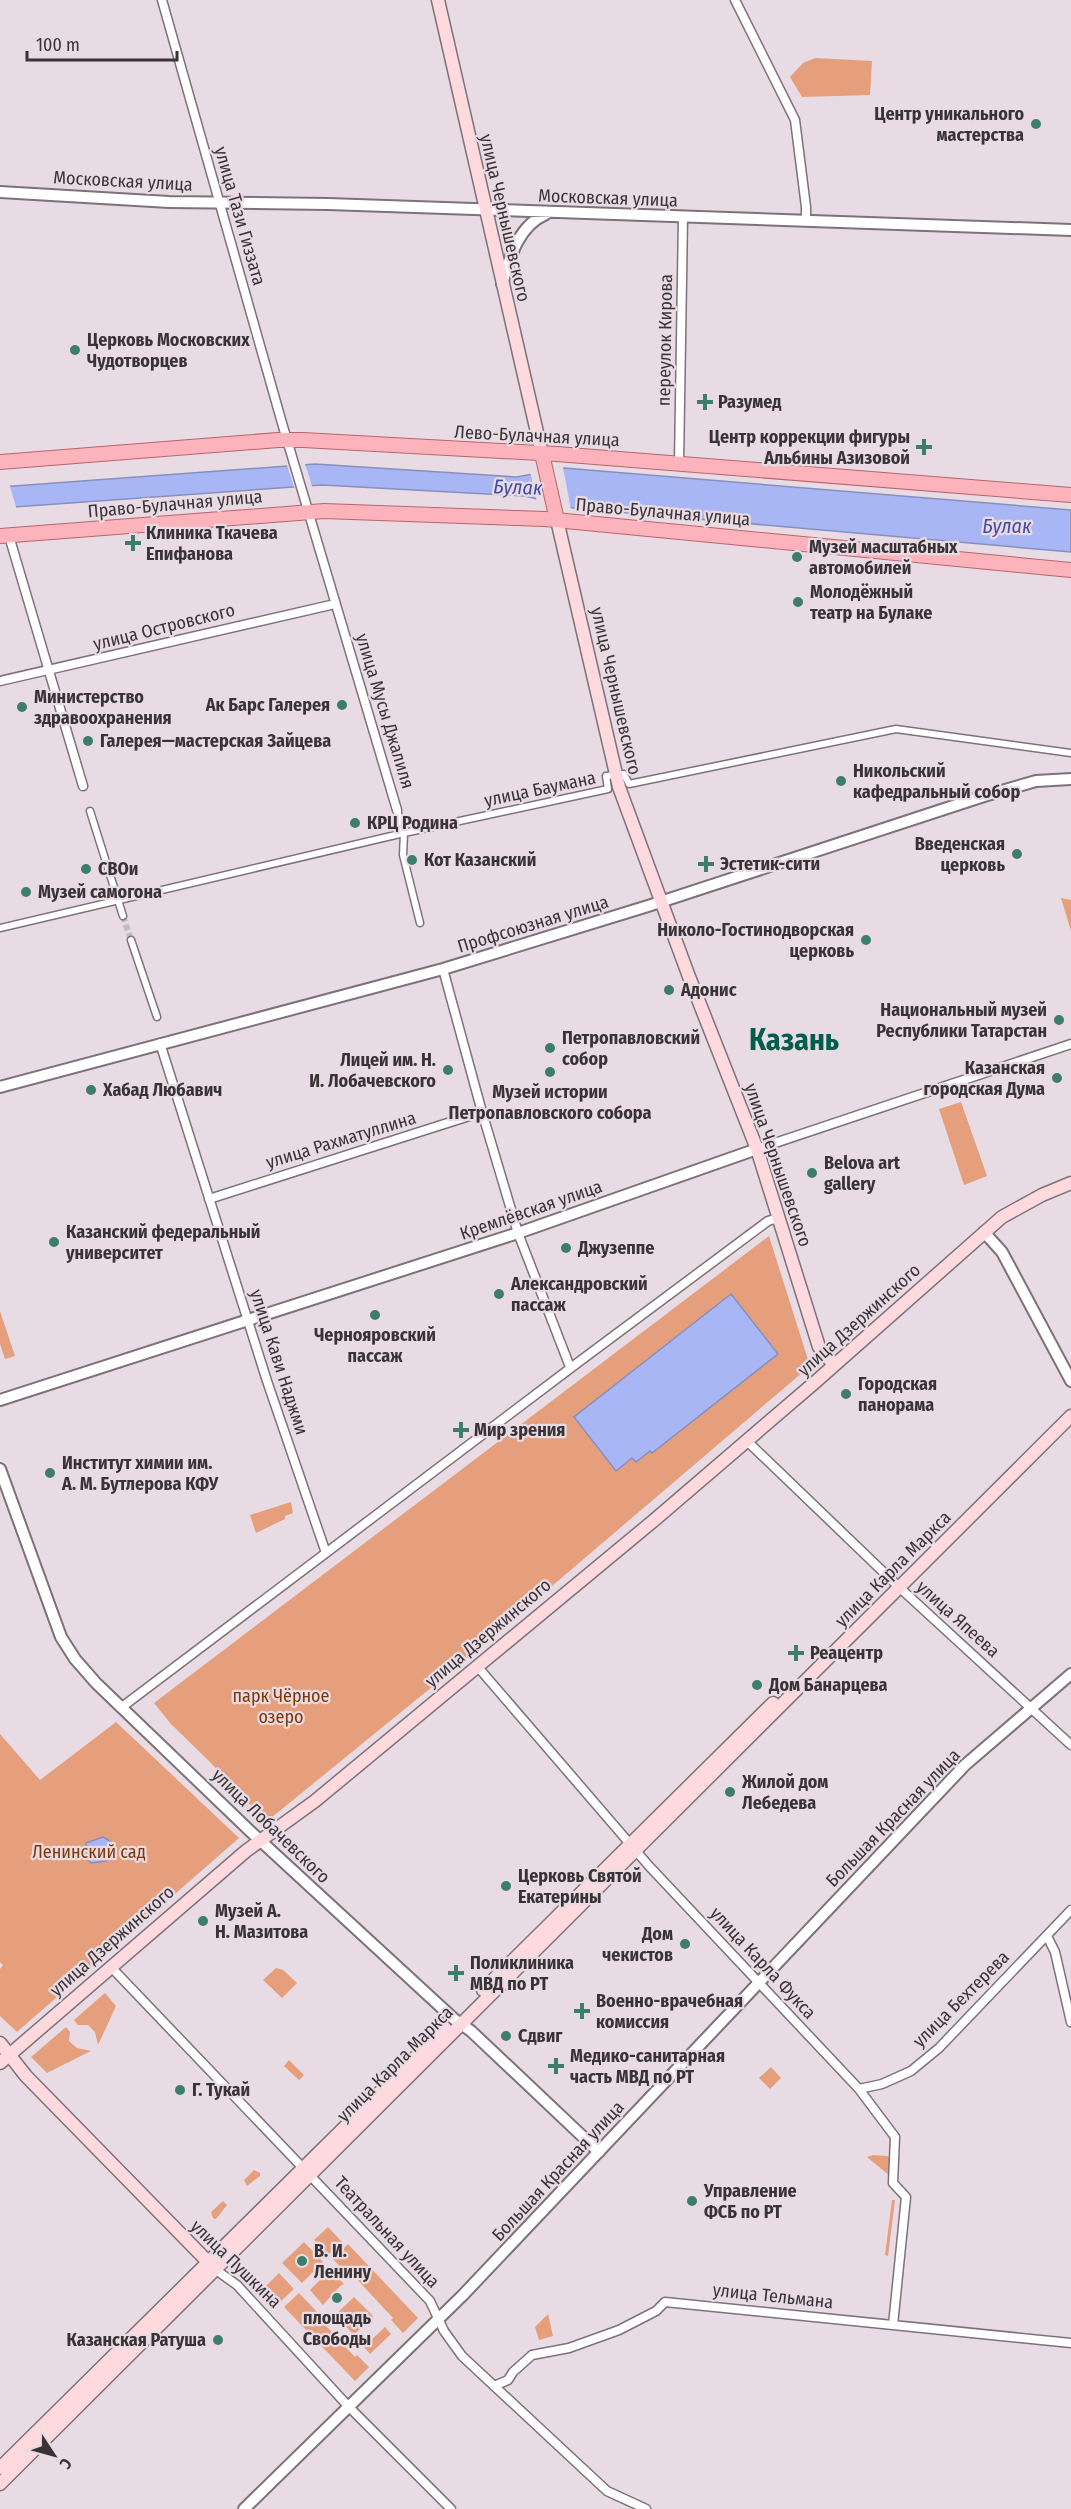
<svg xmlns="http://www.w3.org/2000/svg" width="1071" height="2509" viewBox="0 0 1071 2509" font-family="'Fira Sans Condensed',sans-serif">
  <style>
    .green { fill: #e69f7c }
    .water { fill: #a8b6f6; stroke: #878fbc; stroke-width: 1.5 }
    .pier { fill: #e9dbe3 }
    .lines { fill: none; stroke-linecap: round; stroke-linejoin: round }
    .pedestrian-tunnel { stroke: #c6b9c0; stroke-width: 6; stroke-dasharray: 6 3; stroke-linecap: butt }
    .pedestrian-casing { stroke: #7d7279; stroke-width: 9 }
    .minor-casing { stroke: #7d7279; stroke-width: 11 }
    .tertiary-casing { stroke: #7d7279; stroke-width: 14 }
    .secondary-casing { stroke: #7d7279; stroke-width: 15 }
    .primary-casing { stroke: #b7656f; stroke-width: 16 }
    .pedestrian { stroke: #fff; stroke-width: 6 }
    .minor { stroke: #fff; stroke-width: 8 }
    .tertiary { stroke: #fff; stroke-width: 10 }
    .secondary { stroke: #fed9dd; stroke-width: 12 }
    .primary { stroke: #fdb3bb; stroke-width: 14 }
    .poi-dot { fill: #3c7d6c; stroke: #e9dbe3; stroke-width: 2 }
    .labels { text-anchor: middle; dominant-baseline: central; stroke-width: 4.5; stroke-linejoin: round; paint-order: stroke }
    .poi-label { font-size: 18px; font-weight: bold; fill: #393336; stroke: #e9dbe3; text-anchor: start }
    .street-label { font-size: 18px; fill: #393336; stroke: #e9dbe3 }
    .park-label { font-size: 18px; fill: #7f3602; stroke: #e9dbe3 }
    .water-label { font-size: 20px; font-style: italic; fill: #424ca7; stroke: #e9dbe3 }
    .town-label { font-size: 30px; font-weight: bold; fill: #035d4c; stroke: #e9dbe3 }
  </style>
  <rect width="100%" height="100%" fill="#e9dbe3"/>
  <path class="green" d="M815 58 872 61 870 95 802 97 790 77 803 63Z
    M1061 898 1071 900V931Z
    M961 1102 987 1176 964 1185 939 1109Z
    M769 1236 810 1366 470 1656 266 1822 211 1763 171 1724 154 1703Z
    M0 1311 15 1356 5 1359 0 1344Z
    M291 1502 293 1513 285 1516V1519L256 1533 250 1515Z
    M116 1722 239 1838 17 2032 0 2016V1969L3 1965 0 1962V1734L40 1780Z
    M276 1968 283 1970 297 1983 282 1998 263 1980Z
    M105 1993 116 2006 98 2045 95 2032 88 2025H78L74 2020Z
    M66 2027 70 2032 69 2041 77 2048 91 2051 47 2073 31 2057Z
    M289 2060 304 2075 299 2080 284 2066Z
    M771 2067 781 2078 770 2089 759 2078Z
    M873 2155 887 2156 890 2158V2176L867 2157Z
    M254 2170 260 2173V2176L247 2186 244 2180Z
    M892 2200H895L888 2256 885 2255Z
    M223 2201 227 2205 216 2219 213 2218 211 2212Z
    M328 2227 342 2242 328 2255 314 2240Z
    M304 2242 323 2262 302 2283 282 2263Z
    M348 2244 418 2318 403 2333 391 2320 393 2318 353 2275 350 2277 333 2259Z
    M330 2270 344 2284 340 2286 323 2305 310 2290Z
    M279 2273 294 2289 279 2303 264 2288Z
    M299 2293 317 2312 315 2314 355 2357 357 2355 369 2367 355 2381 284 2307Z
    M354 2297 373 2316 354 2335 335 2315Z
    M548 2314 553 2336 539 2340 535 2327Z
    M385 2327 391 2334 370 2354 364 2347Z"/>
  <path class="water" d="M315 464 517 477 564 468 1071 510V552L573 508 525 496 322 485 0 508V487Z
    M731 1294 778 1354 652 1453 650 1451 636 1462 632 1458 616 1471 574 1417Z
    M103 1837 110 1841V1857L106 1861 91 1863 87 1859 86 1843Z"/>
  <path class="pier" d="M304 461 313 489 295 490 286 462Z
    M556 466 563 467 571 510 537 502 530 471Z
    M9 483 17 510 0 511V484Z"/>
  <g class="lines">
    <path class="pedestrian-tunnel" d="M123 916 131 940"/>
    <defs>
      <path id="pedestrian" d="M397 810 404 833 403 855 420 923
        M90 811 123 916
        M0 928 404 833 608 789 606 776 624 774 629 784 896 729 1071 753
        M131 940 157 1017"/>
      <path id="minor" d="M162 0 282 423 397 810
        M735 0 795 120 806 207V221
        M679 464 683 217
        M9 536 83 786
        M0 681 335 604
        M443 969 482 1112 518 1233 570 1367
        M160 1043 267 1381 326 1553
        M757 1149 1071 1044
        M209 1199 482 1112
        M747 1441 900 1588 1071 1745
        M477 1666 649 1866 859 2089 895 2137 893 2183 906 2197 893 2325
        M122 1707 576 1364 768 1221 778 1218
        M1047 1936 1055 1952 1071 2022
        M110 1966 430 2301 444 2331 462 2356 607 2491 646 2509
        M859 2089 882 2084 911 2071 939 2048 1071 1910
        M216 2270 237 2285 348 2406 451 2509
        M494 2386 508 2380 513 2372 532 2355 569 2348 619 2330 656 2311 665 2302 1071 2343"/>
      <path id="tertiary" d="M0 192 169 202 328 204 1071 230
        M502 284C510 257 518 226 546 214
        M0 1087 443 969 648 906 984 796 1036 781 1071 779
        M984 1232 1002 1252 1071 1381
        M0 1400 518 1233 757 1149
        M0 1469 61 1637 75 1659 96 1683 251 1832 454 2019 471 2031 599 2152
        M244 2509 463 2295 965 1765 1071 1674"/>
      <path id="secondary" d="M438 0 542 454
        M557 520 619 787 688 974 757 1149 819 1347 834 1365
        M483 1990 773 1703
        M0 2043 26 2076 213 2267
        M0 2063 246 1851 315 1801 652 1522 813 1384 1002 1217 1042 1195 1071 1183
        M0 2468 445 2028
        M0 2484 1071 1416"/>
      <path id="primary" d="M542 454 557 520
        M0 462 278 440H303L557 454 1071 495
        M0 536 324 511 545 519 1071 570"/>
    </defs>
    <use href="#pedestrian" class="pedestrian-casing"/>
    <use href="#minor" class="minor-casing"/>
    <use href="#tertiary" class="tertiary-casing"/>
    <use href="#secondary" class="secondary-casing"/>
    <use href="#primary" class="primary-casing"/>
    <use href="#pedestrian" class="pedestrian"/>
    <use href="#minor" class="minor"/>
    <use href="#tertiary" class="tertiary"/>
    <use href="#secondary" class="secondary"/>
    <use href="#primary" class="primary"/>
  </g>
  <g class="poi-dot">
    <circle cx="1036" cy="124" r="6"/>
    <circle cx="75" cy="350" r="6"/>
    <path d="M702 393h6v6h6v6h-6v6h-6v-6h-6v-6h6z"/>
    <path d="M921 438h6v6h6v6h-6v6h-6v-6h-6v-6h6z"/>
    <path d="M130 534h6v6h6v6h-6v6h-6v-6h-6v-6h6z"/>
    <circle cx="797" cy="557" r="6"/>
    <circle cx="798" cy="602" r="6"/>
    <circle cx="342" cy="705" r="6"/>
    <circle cx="22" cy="707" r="6"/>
    <circle cx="88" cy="741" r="6"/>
    <circle cx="841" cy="781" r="6"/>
    <circle cx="355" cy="823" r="6"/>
    <circle cx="1017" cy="854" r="6"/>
    <circle cx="412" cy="860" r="6"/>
    <path d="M703 855h6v6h6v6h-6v6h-6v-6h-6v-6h6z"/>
    <circle cx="86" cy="869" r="6"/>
    <circle cx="26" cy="892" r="6"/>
    <circle cx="866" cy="940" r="6"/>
    <circle cx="669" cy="990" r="6"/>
    <circle cx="1059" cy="1020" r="6"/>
    <circle cx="550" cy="1048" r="6"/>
    <circle cx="448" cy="1070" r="6"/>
    <circle cx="550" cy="1072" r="6"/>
    <circle cx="1057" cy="1078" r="6"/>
    <circle cx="91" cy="1090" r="6"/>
    <circle cx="812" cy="1173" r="6"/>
    <circle cx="54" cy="1242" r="6"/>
    <circle cx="566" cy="1248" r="6"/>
    <circle cx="499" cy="1294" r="6"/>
    <circle cx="375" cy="1315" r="6"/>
    <circle cx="846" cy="1394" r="6"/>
    <path d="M458 1421h6v6h6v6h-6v6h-6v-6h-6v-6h6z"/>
    <circle cx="50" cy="1473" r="6"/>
    <path d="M793 1644h6v6h6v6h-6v6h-6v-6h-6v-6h6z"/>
    <circle cx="757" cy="1685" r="6"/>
    <circle cx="730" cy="1792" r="6"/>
    <circle cx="506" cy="1886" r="6"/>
    <circle cx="203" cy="1921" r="6"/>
    <circle cx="685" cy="1944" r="6"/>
    <path d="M453 1964h6v6h6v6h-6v6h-6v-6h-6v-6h6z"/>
    <path d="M579 2002h6v6h6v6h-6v6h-6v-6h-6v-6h6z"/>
    <circle cx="506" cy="2036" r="6"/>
    <path d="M553 2057h6v6h6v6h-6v6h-6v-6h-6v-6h6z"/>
    <circle cx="180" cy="2090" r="6"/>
    <circle cx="692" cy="2201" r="6"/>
    <circle cx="302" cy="2261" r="6"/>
    <circle cx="337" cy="2298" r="6"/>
    <circle cx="218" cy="2340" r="6"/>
  </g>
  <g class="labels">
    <g class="poi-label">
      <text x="1024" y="114" text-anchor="end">Центр уникального<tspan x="1024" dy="21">мастерства</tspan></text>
      <text x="87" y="340">Церковь Московских<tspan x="87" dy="21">Чудотворцев</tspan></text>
      <text x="718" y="402">Разумед</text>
      <text x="910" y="437" text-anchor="end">Центр коррекции фигуры<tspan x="910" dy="21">Альбины Азизовой</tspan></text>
      <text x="146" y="533">Клиника Ткачева<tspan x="146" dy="21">Епифанова</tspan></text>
      <text x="809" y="547">Музей масштабных<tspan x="809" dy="21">автомобилей</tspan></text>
      <text x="810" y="592">Молодёжный<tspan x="810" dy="21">театр на Булаке</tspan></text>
      <text x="34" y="697">Министерство<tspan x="34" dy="21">здравоохранения</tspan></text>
      <text x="330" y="705" text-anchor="end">Ак Барс Галерея</text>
      <text x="100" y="741">Галерея—мастерская Зайцева</text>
      <text x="853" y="771">Никольский<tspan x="853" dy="21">кафедральный собор</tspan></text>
      <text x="367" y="823">КРЦ Родина</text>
      <text x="1005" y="844" text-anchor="end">Введенская<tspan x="1005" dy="21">церковь</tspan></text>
      <text x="424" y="860">Кот Казанский</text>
      <text x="720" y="864">Эстетик-сити</text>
      <text x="98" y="869">СВОи</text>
      <text x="38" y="892">Музей самогона</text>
      <text x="854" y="930" text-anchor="end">Николо-Гостинодворская<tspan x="854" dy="21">церковь</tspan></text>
      <text x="681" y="990">Адонис</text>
      <text x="1047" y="1010" text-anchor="end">Национальный музей<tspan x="1047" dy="21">Республики Татарстан</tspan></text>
      <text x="562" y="1038">Петропавловский<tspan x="562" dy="21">собор</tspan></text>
      <text x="436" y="1060" text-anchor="end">Лицей им. Н.<tspan x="436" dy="21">И. Лобачевского</tspan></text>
      <text x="1045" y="1068" text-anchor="end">Казанская<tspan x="1045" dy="21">городская Дума</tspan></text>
      <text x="103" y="1090">Хабад Любавич</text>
      <text x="550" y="1092" text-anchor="middle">Музей истории<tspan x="550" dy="21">Петропавловского собора</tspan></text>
      <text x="824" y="1163">Belova art<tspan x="824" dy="21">gallery</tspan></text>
      <text x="66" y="1232">Казанский федеральный<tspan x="66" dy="21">университет</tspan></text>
      <text x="578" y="1248">Джузеппе</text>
      <text x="511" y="1284">Александровский<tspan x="511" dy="21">пассаж</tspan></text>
      <text x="375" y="1335" text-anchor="middle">Чернояровский<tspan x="375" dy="21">пассаж</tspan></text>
      <text x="858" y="1384">Городская<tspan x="858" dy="21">панорама</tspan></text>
      <text x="474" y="1430">Мир зрения</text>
      <text x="62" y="1463">Институт химии им.<tspan x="62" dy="21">А. М. Бутлерова КФУ</tspan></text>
      <text x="810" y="1653">Реацентр</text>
      <text x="769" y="1685">Дом Банарцева</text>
      <text x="742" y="1782">Жилой дом<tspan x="742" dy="21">Лебедева</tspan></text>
      <text x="518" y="1876">Церковь Святой<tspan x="518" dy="21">Екатерины</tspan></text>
      <text x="215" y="1911">Музей А.<tspan x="215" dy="21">Н. Мазитова</tspan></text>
      <text x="673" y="1934" text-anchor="end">Дом<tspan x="673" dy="21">чекистов</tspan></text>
      <text x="470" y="1963">Поликлиника<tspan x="470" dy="21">МВД по РТ</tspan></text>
      <text x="596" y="2001">Военно-врачебная<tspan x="596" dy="21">комиссия</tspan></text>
      <text x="518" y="2036">Сдвиг</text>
      <text x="570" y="2056">Медико-санитарная<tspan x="570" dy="21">часть МВД по РТ</tspan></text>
      <text x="192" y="2090">Г. Тукай</text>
      <text x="704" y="2191">Управление<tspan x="704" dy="21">ФСБ по РТ</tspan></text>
      <text x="314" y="2251">В. И.<tspan x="314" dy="21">Ленину</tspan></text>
      <text x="337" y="2318" text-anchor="middle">площадь<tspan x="337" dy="21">Свободы</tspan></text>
      <text x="206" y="2340" text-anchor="end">Казанская Ратуша</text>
    </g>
    <g class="street-label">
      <text transform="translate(123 181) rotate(3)">Московская улица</text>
      <text transform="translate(608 198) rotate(2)">Московская улица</text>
      <text transform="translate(240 216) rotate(74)">улица Тази Гиззата</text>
      <text transform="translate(505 218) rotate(77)">улица Чернышевского</text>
      <text transform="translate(665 340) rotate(-89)">переулок Кирова</text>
      <text transform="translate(537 436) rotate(3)">Лево-Булачная улица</text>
      <text transform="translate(175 504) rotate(-5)">Право-Булачная улица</text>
      <text transform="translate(663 512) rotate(5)">Право-Булачная улица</text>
      <text transform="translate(164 627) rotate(-14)">улица Островского</text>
      <text transform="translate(616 691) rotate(77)">улица Чернышевского</text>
      <text transform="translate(385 711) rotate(73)">улица Мусы Джалиля</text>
      <text transform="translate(540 789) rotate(-12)">улица Баумана</text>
      <text transform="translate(533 924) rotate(-17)">Профсоюзная улица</text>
      <text transform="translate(341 1140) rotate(-17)">улица Рахматуллина</text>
      <text transform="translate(778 1165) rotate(71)">улица Чернышевского</text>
      <text transform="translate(531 1210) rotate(-19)">Кремлёвская улица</text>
      <text transform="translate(859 1320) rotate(-42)">улица Дзержинского</text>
      <text transform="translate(279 1362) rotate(72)">улица Кави Наджми</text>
      <text transform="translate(893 1569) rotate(-45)">улица Карла Маркса</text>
      <text transform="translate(958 1619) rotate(42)">улица Япеева</text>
      <text transform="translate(488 1633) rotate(-40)">улица Дзержинского</text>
      <text transform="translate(893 1818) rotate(-46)">Большая Красная улица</text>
      <text transform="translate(271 1826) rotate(44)">улица Лобачевского</text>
      <text transform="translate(112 1941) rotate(-41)">улица Дзержинского</text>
      <text transform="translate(763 1963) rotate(47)">улица Карла Фукса</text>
      <text transform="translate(961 1999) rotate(-45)">улица Бехтерева</text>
      <text transform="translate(395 2064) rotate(-45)">улица Карла Маркса</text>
      <text transform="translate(558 2171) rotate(-47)">Большая Красная улица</text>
      <text transform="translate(387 2232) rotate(47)">Театральная улица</text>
      <text transform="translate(236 2264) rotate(44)">улица Пушкина</text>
      <text transform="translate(773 2296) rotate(6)">улица Тельмана</text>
    </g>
    <g class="park-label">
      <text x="281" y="1696">парк Чёрное<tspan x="281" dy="21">озеро</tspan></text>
      <text x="89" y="1852">Ленинский сад</text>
    </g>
    <g class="water-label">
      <text transform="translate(518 487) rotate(2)">Булак</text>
      <text x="1007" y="526">Булак</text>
    </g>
    <g class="town-label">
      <text x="794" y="1040">Казань</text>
    </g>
  </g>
  <g transform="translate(54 2455) rotate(126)" stroke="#e9dbe3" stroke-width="4.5" paint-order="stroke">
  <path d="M0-4.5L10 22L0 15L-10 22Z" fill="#393336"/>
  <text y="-9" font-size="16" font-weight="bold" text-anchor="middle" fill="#393336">С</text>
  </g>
  <path d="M27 51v9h150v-9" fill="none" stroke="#393336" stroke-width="3"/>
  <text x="36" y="51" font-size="18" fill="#393336" stroke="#e9dbe3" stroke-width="4.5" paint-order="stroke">100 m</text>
</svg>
